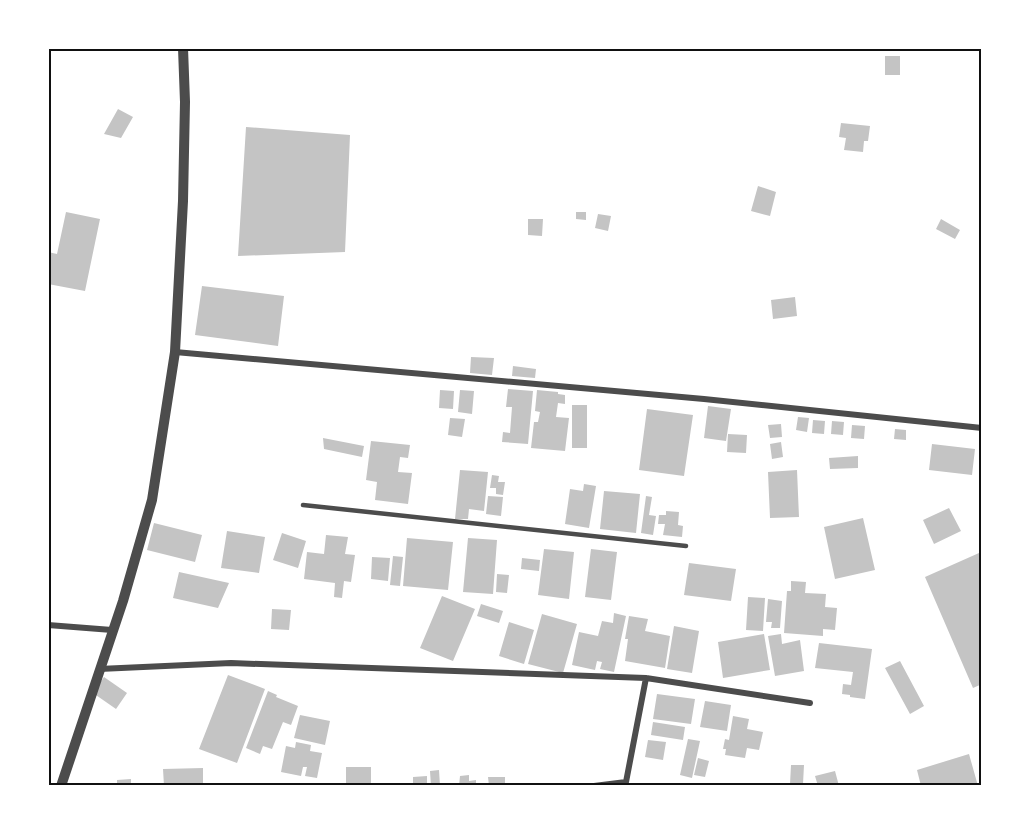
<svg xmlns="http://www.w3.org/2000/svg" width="1030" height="834" viewBox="0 0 1030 834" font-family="Poppins,sans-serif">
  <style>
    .building { fill: #c4c4c4 }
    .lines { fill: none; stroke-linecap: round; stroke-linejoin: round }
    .service { stroke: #4c4c4c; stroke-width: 4.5 }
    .minor { stroke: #4c4c4c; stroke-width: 6 }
    .tertiary { stroke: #4c4c4c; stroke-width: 10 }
    .neatline { fill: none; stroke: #111; stroke-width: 2 }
  </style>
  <rect width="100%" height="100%" fill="#fff"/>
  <path class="building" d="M885 56H900V75H885Z
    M118 109 133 117 121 138 104 134Z
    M841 123 870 126 868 141H864L863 152 844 150 846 138 839 137Z
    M246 127 350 135 345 252 238 256Z
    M758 186 776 192 770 216 751 211Z
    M66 212 100 219 85 291 48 284V252L57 254Z
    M576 212H586V220L576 219Z
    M598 214 611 216 608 231 595 228Z
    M528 219H543L542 236 528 235Z
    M941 219 960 230 955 239 936 229Z
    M202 286 284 296 278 346 195 335Z
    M795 297 797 316 773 319 771 300Z
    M471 357 494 358 492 375 470 373Z
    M513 366 536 369 535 378 512 376Z
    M508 389 533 391 528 444 502 442 503 432 510 433 512 407H506Z
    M440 390 454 391 453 409 439 408Z
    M460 390 474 391 472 414 458 412Z
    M537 390 558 392V394L565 395V404L558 403 556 417 569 418 565 451 531 448 534 422H538L540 412 535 411Z
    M572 405H587V448H572Z
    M708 406 731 409 726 441 704 438Z
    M647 409 693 415 684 476 639 470Z
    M798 417 809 418 807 432 796 430Z
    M450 418 465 419 462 437 448 435Z
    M813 420 825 421 824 434 812 433Z
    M832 421 844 422 843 435 831 434Z
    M781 424 782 437 770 438 768 425Z
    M852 425 865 426 864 439 851 438Z
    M895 429 906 430V440L894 439Z
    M728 434 747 435 746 453 727 452Z
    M323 438 364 446 362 457 324 449Z
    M371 441 410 445 408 458 400 457 398 472 412 473 408 504 375 500 377 482 366 480Z
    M781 442 783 457 772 459 770 444Z
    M932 444 975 449 972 475 929 470Z
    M858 456V468L830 469 829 458Z
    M460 470 488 472 484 511 469 509 468 519H455Z
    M797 470 799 517 770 518 768 472Z
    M492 475 499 476 498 482H505L503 495 496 494V488H490Z
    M584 484 596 486 589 528 565 524 570 489 583 491Z
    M604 491 640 494 636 533 600 529Z
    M488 496 503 497 501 516 486 514Z
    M646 496 652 497 649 515 656 516 653 535 641 533Z
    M949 508 961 531 934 544 923 520Z
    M666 511 679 512 678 525 683 526 682 537 663 535 665 524H658L659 515H666Z
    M863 518 875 570 835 579 824 527Z
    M154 523 202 535 195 562 147 550Z
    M227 531 265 537 259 573 221 568Z
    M282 533 306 541 298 568 273 560Z
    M326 535 348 537 345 554 355 555 351 582 344 581 342 598 334 597 335 583 304 579 307 552 324 554Z
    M407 538 453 542 448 590 403 586Z
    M468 538 497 540 493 594 463 592Z
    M544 549 574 552 569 599 538 595Z
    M591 549 617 552 611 600 585 597Z
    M979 553 982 560V684L973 688 925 577Z
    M393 556 403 557 400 586 390 585Z
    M372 557 390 558 388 581 371 579Z
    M522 558 540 560 539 571 521 569Z
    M689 563 736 569 731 601 684 595Z
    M179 572 229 583 218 608 173 598Z
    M497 574 509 575 507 593 496 592Z
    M791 581 806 582 805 593 826 594 825 607 837 608 835 630 823 629V636L784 633 787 591H791Z
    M442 596 475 609 453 661 420 648Z
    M748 597 765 598 763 631 746 630Z
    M768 599 782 601 780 628H771L772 622H766Z
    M481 604 503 611 499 623 477 616Z
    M272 609 291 610 289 630 271 629Z
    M614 613 626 616 614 672 600 669 602 662 597 661 595 670 572 665 579 632 598 636 602 621 613 623Z
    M542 614 577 624 563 673 528 664Z
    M629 616 648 619 645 631 670 636 665 668 625 661 628 639H625Z
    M509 622 534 630 524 664 499 656Z
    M674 626 699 631 692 673 667 669Z
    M764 634 770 670 723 678 718 642Z
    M781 634 782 644 800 640 804 671 775 676 768 636Z
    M819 643 872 649 865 699 850 697V695L842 694 843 684 851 685 853 672 815 668Z
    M900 661 924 706 910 714 885 668Z
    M228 675 265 689 237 763 199 749Z
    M104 677 127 693 116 709 93 693Z
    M268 691 277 695 276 697 298 706 291 725 283 722 272 749 263 746 260 754 246 748Z
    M657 694 695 699 691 724 653 719Z
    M705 701 731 705 727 731 700 727Z
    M300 715 330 721 325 745 294 738Z
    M733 716 749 719 747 729 763 732 759 750 747 748 745 758 725 755 726 749H723L725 739 729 740Z
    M653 722 685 727 683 740 651 735Z
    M688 739 700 741 692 778 680 775Z
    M648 740 666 742 663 760 645 757Z
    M296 742 311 745 310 751 322 753 317 778 305 776 307 767H303L301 776 281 772 286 746 295 748Z
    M969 754 978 786H921L917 770Z
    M698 758 709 761 705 777 694 775Z
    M791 765H804L803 784H790Z
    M346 767H371V786H346Z
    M203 768V786H164L163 769Z
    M439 770 440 786H431L430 771Z
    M835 771 839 786H818L815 776Z
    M469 775V781L476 780V786H459L460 776Z
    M427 776V786H413V777Z
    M488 777H505V786H489Z
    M131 779V786H117V780Z"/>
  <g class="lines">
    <path class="service" d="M303 505 686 546"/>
    <path class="minor" d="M175 352 704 399 982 428
      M48 625 112 630
      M99 669 231 663 646 678 810 703
      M594 786 626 782 646 678"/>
    <path class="tertiary" d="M61 786 123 601 152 500 175 352 183 201 185 102 183 48"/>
  </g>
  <rect width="1030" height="834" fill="none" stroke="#ffffff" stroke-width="99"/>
  <rect x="50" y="50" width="930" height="734" class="neatline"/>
</svg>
